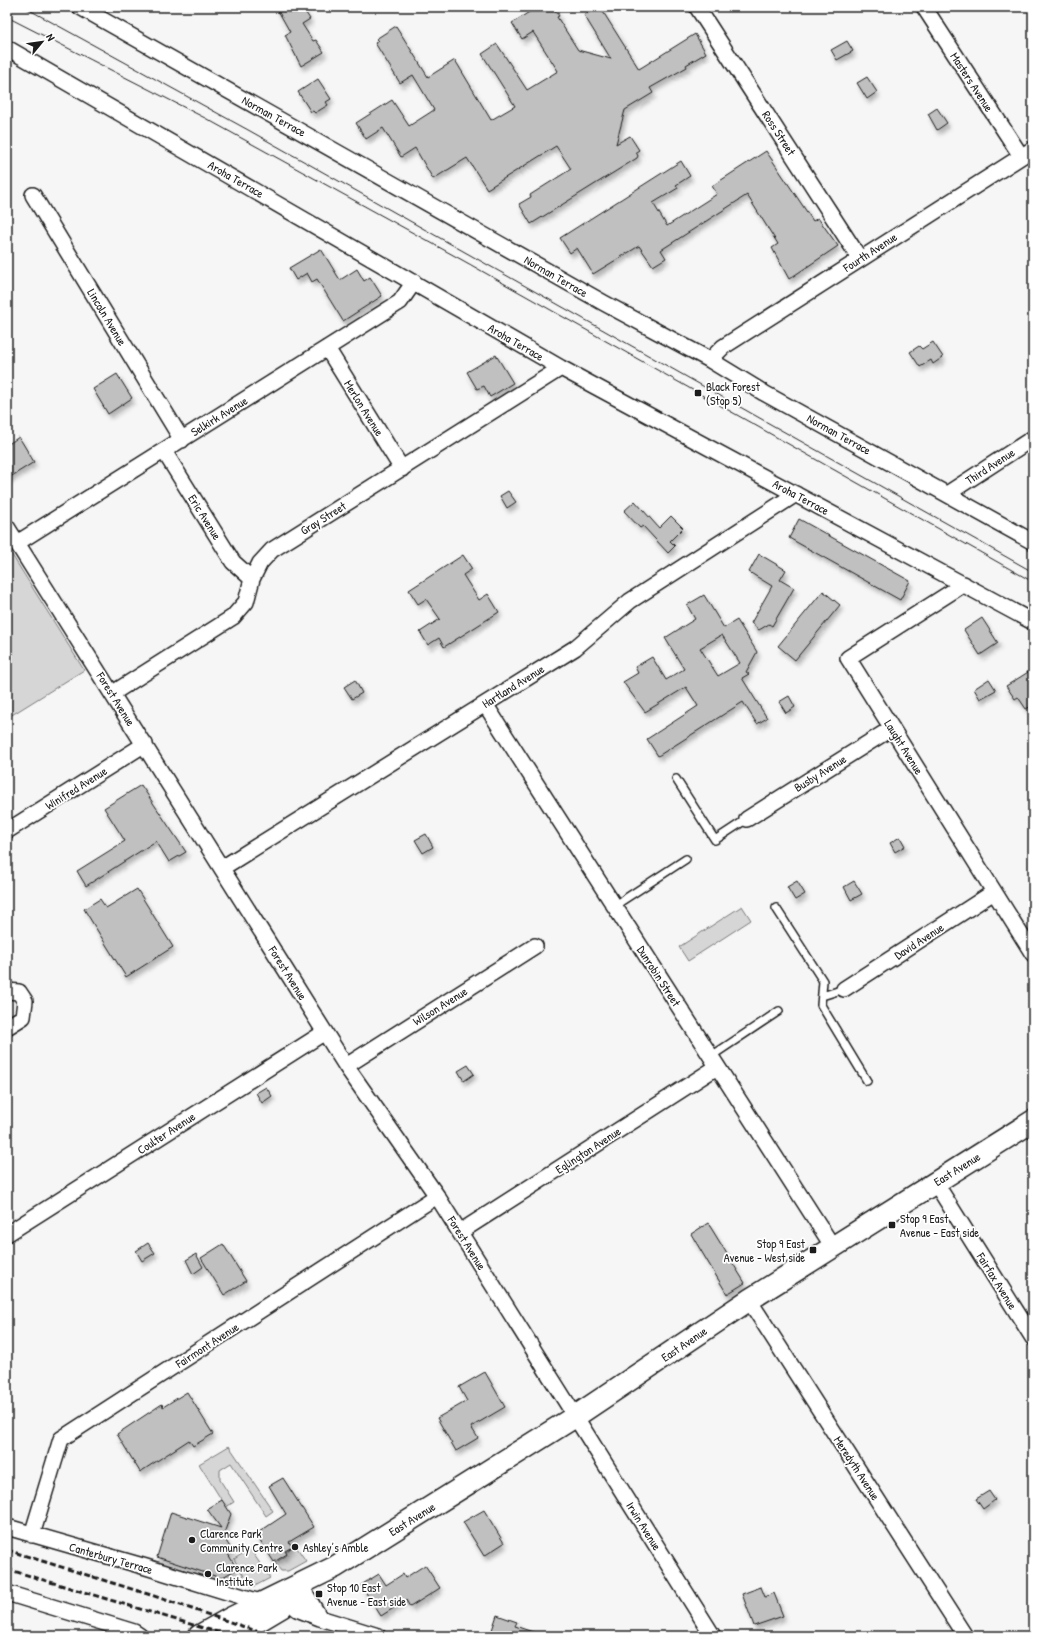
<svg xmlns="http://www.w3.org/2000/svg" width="1040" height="1643" viewBox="0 0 1040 1643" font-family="'Patrick Hand',sans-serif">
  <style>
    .green { fill: #d6d6d6; stroke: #797979 }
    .building { fill: #c0c0c0; stroke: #1c1c1c; fill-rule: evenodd; filter: url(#shadow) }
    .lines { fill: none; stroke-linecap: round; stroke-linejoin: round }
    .lane-casing { stroke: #1c1c1c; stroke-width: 10 }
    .street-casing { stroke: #1c1c1c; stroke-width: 18 }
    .secondary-casing { stroke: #1c1c1c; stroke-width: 24 }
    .lane { stroke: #fff; stroke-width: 7 }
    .street { stroke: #fff; stroke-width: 15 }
    .secondary { stroke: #fff; stroke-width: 21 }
    .tram { stroke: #1c1c1c; stroke-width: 1 }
    .rail { stroke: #1c1c1c; stroke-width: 3; stroke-dasharray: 6 3; stroke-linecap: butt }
    .poi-dot { fill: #1c1c1c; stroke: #fff; stroke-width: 1.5 }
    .labels { text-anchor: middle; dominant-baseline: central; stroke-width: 3.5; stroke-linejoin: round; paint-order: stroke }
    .street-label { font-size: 12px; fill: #1c1c1c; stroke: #fff }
    .poi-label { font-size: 12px; fill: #1c1c1c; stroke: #fff; text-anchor: start }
  </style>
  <defs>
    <filter id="shadow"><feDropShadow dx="2.5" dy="4.5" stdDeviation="2" flood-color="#0004"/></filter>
  </defs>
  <rect width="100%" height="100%" fill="#f6f6f6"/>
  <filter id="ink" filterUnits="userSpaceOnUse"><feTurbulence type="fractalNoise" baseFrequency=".025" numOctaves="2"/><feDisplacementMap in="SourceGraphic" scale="8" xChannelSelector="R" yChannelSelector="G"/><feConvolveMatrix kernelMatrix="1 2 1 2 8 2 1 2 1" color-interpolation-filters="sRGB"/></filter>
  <g filter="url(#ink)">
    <path class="green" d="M7 547 84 670 7 718Z
      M742 906 751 920 688 961 679 947Z
      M229 1446 273 1511 266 1516 231 1463 220 1470V1480L234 1502 226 1507 199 1464Z
      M295 1545 306 1561 288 1571H281L275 1563 287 1555 286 1552Z
      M250 1549 270 1578 255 1586 249 1585 234 1559Z"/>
    <path class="building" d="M276 7H302L310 19 302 24 313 41 316 40 324 52 301 66 285 35 290 32Z
      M537 7H553L559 16 557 17 578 50 611 59 584 15 596 7H600L639 69 695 34 706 53 686 65 687 67 650 88 653 93 625 110 616 144 630 136 639 150 636 152 638 156 637 158 531 224 519 204 531 197 530 195 571 169 556 146 487 189 467 158 433 179 415 148 401 157 383 128 366 139 356 123 392 100 409 126 434 110 413 75 400 83 375 43 378 41 376 39 396 26 428 77 455 60 491 120 515 106 482 54 497 44 527 90 558 71 533 32 522 39 512 23Z
      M847 41 853 51 837 60 831 50Z
      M867 77 877 92 867 99 857 83Z
      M318 79 331 99 326 102 328 105 315 113 313 111 311 112 298 92Z
      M937 108 947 123 937 130 928 114Z
      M766 151 813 221 818 218 838 246 789 279 772 248 778 244 747 195 661 250 666 258 653 266 639 246 593 274 577 248 570 253 560 238 681 161 690 176 676 185 678 188 653 203 667 226 717 194 712 186Z
      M321 249 340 280 357 269 364 281 370 277 382 296 343 321 317 279 312 282 307 273 296 280 289 268Z
      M933 342 943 357 933 364 931 360 920 367 910 352 919 346 922 349Z
      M496 355 513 383 490 397 484 386 477 389 467 372Z
      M117 374 132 398 108 414 93 389Z
      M19 437 34 462 7 479V445Z
      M508 491 516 502 507 508 500 496Z
      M635 501 659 528 671 516 683 528 670 541 675 546 668 553 643 526 640 528 624 511Z
      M799 519 910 581 900 600 789 538Z
      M759 554 786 570 780 580 794 588 772 626 769 624 759 630 751 623 772 586 749 572Z
      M463 555 472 569 463 575 479 600 488 594 499 612 444 647 439 638 428 645 420 632 440 619 426 599 418 604 409 590Z
      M823 591 840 605 795 660 778 646Z
      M704 595 724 628 737 620 757 652 746 672 749 674 742 678 767 718 757 724 743 702 658 756 647 739 698 706 686 687 645 712 623 682 638 673 635 667 652 657 666 680 684 669 665 638 695 619 687 605ZM722 635 740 663 718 676 700 648Z
      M982 618 998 643 980 655 964 630Z
      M1033 669V705L1026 709 1018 697 1015 699 1006 686Z
      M989 679 996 690 980 699 974 689Z
      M355 680 362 693 352 699 344 687Z
      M789 696 795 707 786 713 779 702Z
      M141 785 186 852 169 862 156 841 86 886 77 871 125 841 104 808Z
      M426 834 433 847 423 853 415 840Z
      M900 837 905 846 895 852 890 843Z
      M797 881 805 894 795 900 787 887Z
      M854 881 862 894 851 900 844 887Z
      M137 889 173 947 126 977 84 909 100 899 106 908Z
      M468 1065 474 1074 464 1081 458 1071Z
      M266 1087 272 1096 262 1103 256 1093Z
      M708 1223 745 1283 727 1294 691 1234Z
      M148 1243 155 1253 142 1261 136 1251Z
      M223 1244 246 1281 224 1295 201 1258Z
      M196 1254 203 1267 193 1274 186 1260Z
      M485 1372 505 1407 471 1427 478 1438 456 1451 437 1418 467 1401 459 1387Z
      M187 1392 213 1434 193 1446 189 1440 140 1472 117 1434 162 1404 163 1407Z
      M283 1478 314 1527 289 1542 292 1547 285 1551 287 1554 274 1562 256 1534 286 1514 269 1486Z
      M989 1491 995 1500 983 1509 976 1499Z
      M222 1500 231 1514 223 1536 233 1552 228 1554 237 1569 221 1578 157 1557 171 1512 221 1528 207 1509Z
      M484 1510 504 1543 484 1556 463 1522Z
      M425 1565 440 1588 410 1607 406 1600 381 1616 361 1585 379 1574 386 1585 403 1574 405 1578Z
      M761 1587 765 1597 774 1593 783 1616 754 1626 742 1594Z
      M497 1615 517 1622 515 1626 539 1634V1636H490Z"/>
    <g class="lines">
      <defs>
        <path id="lane" d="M676 779 715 840 747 819
          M614 906 686 859
          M776 908 823 981 821 1005 867 1081
          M822 996 844 989
          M710 1057 779 1011"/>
        <path id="street" d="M80 7 604 303 710 360 764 393 1033 542
          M697 7 860 259
          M924 7 1021 156
          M7 48 561 368 1033 622
          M33 195 182 440
          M327 348 402 469
          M710 360 723 347 1033 149
          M164 451 233 562 252 579
          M947 494 1033 438
          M7 527 346 1066 437 1196 713 1636
          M17 543 400 302 414 282
          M964 584 848 658 1033 954
          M113 693 233 617 246 602 252 579 260 563 272 550 561 368
          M485 704 833 1247
          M747 819 892 728
          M7 831 145 744
          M222 868 575 648 630 601 796 494
          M844 989 994 892
          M7 991 19 992 25 1001 23 1017 7 1027
          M346 1066 535 946
          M935 1182 1033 1338
          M460 1232 717 1067
          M7 1234 325 1032
          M749 1300 965 1636
          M7 1527 146 1567 263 1603
          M32 1535 61 1439 437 1196
          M7 1593 134 1632 140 1636
          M305 1593 320 1618
          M293 1601 297 1609 320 1618 378 1636"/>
        <path id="secondary" d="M199 1636 231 1618 335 1567 576 1416 749 1300 1033 1121
          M233 1636 282 1607"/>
      </defs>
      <use href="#lane" class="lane-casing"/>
      <use href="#street" class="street-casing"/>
      <use href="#secondary" class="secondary-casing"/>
      <use href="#lane" class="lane"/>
      <use href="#street" class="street"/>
      <use href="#secondary" class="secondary"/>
      <path class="tram" d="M24 7 250 131 1033 572
        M7 17 205 118 464 261 1033 582"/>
      <path class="rail" d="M7 1550 151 1595 271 1636
        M7 1569 230 1636"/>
    </g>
  </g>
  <g class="poi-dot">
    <rect x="694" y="389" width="8" height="8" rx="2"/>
    <rect x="888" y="1221" width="8" height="8" rx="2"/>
    <rect x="809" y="1246" width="8" height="8" rx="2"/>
    <circle cx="192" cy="1540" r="4"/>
    <circle cx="295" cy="1547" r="4"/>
    <circle cx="208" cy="1574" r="4"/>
    <rect x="315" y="1590" width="8" height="8" rx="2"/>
  </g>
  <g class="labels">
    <g class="street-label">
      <text transform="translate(972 82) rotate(57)">Masters Avenue</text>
      <text transform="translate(274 116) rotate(29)">Norman Terrace</text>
      <text transform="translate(779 133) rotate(57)">Ross Street</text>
      <text transform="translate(236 179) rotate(30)">Aroha Terrace</text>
      <text transform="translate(870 252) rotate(-33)">Fourth Avenue</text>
      <text transform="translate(556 276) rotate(30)">Norman Terrace</text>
      <text transform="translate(107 317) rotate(59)">Lincoln Avenue</text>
      <text transform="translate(516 342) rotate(30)">Aroha Terrace</text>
      <text transform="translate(364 408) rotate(58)">Merlon Avenue</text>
      <text transform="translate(219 416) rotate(-32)">Selkirk Avenue</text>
      <text transform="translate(839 434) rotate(29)">Norman Terrace</text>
      <text transform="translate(990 466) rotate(-33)">Third Avenue</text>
      <text transform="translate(801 497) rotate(28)">Aroha Terrace</text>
      <text transform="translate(205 517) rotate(58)">Eric Avenue</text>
      <text transform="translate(323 518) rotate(-32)">Gray Street</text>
      <text transform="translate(513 686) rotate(-32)">Hartland Avenue</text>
      <text transform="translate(116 699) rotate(58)">Forest Avenue</text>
      <text transform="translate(904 747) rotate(58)">Laught Avenue</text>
      <text transform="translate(820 773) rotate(-32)">Busby Avenue</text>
      <text transform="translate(76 788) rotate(-32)">Winifred Avenue</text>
      <text transform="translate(919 941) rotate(-33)">David Avenue</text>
      <text transform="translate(288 973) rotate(58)">Forest Avenue</text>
      <text transform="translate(659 976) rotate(57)">Dunrobin Street</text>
      <text transform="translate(440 1006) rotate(-32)">Wilson Avenue</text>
      <text transform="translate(166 1133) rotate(-33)">Coulter Avenue</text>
      <text transform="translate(588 1150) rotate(-33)">Eglington Avenue</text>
      <text transform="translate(957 1169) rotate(-32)">East Avenue</text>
      <text transform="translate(467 1243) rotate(58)">Forest Avenue</text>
      <text transform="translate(997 1281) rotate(58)">Fairfax Avenue</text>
      <text transform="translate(684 1344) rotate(-34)">East Avenue</text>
      <text transform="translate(207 1345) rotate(-33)">Fairmont Avenue</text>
      <text transform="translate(857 1468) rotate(57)">Meredyth Avenue</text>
      <text transform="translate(412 1519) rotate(-32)">East Avenue</text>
      <text transform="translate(644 1526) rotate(58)">Irwin Avenue</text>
      <text transform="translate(111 1558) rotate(16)">Canterbury Terrace</text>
    </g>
    <g class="poi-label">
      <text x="706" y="386">Black Forest<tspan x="706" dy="14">(Stop 5)</tspan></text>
      <text x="900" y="1218">Stop 9 East<tspan x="900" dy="14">Avenue - East side</tspan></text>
      <text x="805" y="1243" text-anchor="end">Stop 9 East<tspan x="805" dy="14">Avenue - West side</tspan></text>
      <text x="200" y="1533">Clarence Park<tspan x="200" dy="14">Community Centre</tspan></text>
      <text x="303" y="1547">Ashley’s Amble</text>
      <text x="216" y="1567">Clarence Park<tspan x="216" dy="14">Institute</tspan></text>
      <text x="327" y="1587">Stop 10 East<tspan x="327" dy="14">Avenue - East side</tspan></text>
    </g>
  </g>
  <rect width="1040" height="1643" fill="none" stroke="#fff" stroke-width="24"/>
  <rect x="12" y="12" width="1016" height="1619" fill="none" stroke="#1c1c1c" stroke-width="1.5" filter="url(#ink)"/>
  <g transform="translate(42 42) rotate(61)" stroke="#ffffff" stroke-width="3" paint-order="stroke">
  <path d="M0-3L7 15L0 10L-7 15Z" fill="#1c1c1c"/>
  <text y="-6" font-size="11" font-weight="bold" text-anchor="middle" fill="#1c1c1c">N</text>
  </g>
</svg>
